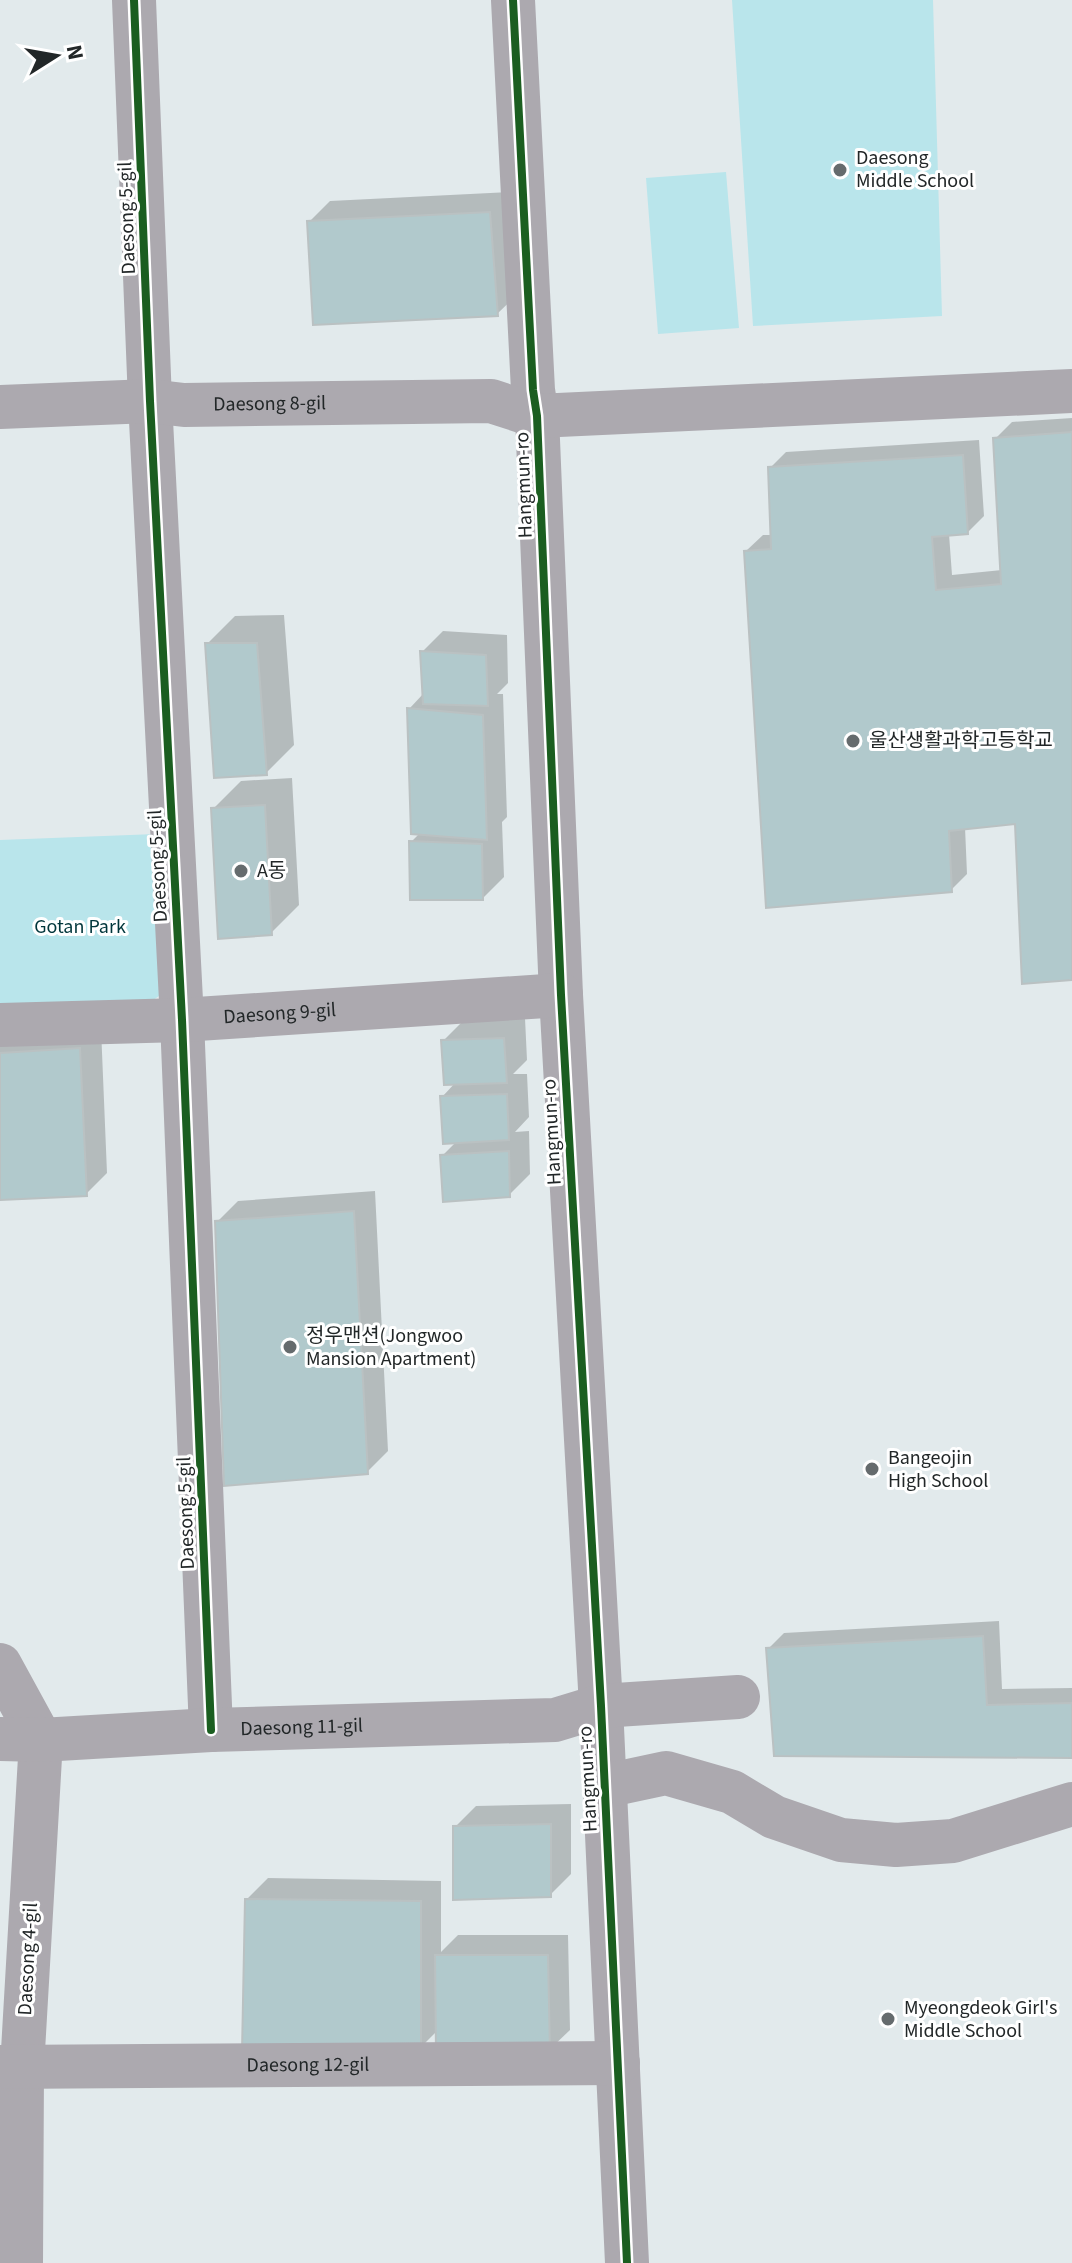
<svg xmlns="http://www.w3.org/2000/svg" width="1072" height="2263" viewBox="0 0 1072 2263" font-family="'Source Sans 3','Noto Sans KR',sans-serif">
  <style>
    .green { fill: #b9e5eb }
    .shadow { fill: #0003 }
    .building { fill: #b1c9cc; stroke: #bac1c2; stroke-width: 2 }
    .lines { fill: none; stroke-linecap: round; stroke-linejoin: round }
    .minor { stroke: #aca9af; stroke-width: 44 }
    .cycleway-casing { stroke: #fff; stroke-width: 13 }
    .cycleway { stroke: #1b5e20; stroke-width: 8 }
    .poi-dot { fill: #656b6d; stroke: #fff; stroke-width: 3 }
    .labels { text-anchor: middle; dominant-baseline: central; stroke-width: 6; stroke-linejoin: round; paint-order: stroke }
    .poi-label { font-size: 20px; fill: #222728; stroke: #fff; text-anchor: start }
    .street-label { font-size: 20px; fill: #222728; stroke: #fff }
    .park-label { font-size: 20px; fill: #00363b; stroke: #fff }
  </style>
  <rect width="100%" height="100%" fill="#e2eaec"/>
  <path class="green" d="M732 0H933L942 316 753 326Z
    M726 172 739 328 658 334 646 178Z
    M156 834 163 993 145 1006 0 1011V840Z"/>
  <path class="shadow" d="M510 192 518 294 497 314 309 222 330 201Z
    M1072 418V978L1017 822 965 827 967 874 951 890 746 551 763 535H773L770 468 786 452 979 440 984 516 967 533 949 534 952 575 1002 570 995 439 1012 422Z
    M284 615 294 745 266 773 207 644 235 616Z
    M443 631 507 635 508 683 497 694H503L507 817 502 822 504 877 483 898 411 842 420 833 409 709 424 693 422 652Z
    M292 778 299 905 271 933 213 809 241 781Z
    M525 1018 527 1060 513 1074H527L529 1117 515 1132 529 1131 530 1174 509 1195 442 1156 457 1141 442 1097 456 1082 443 1041 464 1020Z
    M101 1028 107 1173 86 1194 0 1198V1034Z
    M375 1191 388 1451 367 1472 217 1222 238 1201Z
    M999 1621 1002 1689 1072 1688V1756L768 1649 784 1633Z
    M571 1804V1874L550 1895 455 1827 476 1806Z
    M268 1878 441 1881V1952L458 1935H568L570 2030 549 2050 438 2030 420 2048 247 1899Z"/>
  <path class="building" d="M490 212 498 316 313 325 307 221Z
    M1072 432V980L1022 984 1015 824 949 831 952 892 766 908 744 551 771 549 768 467 963 455 968 534 932 537 936 590 1001 584 993 438Z
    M205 643H257L267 775 214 778Z
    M420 651 486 655 488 706 423 704Z
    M407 708 483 715 487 840 411 834Z
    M265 805 272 935 218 939 211 808Z
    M409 841 482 844 483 900H410Z
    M504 1038 507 1083 444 1085 441 1040Z
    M80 1048 87 1196 0 1200V1053Z
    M507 1094 509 1140 443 1144 440 1096Z
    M509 1151 510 1197 443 1202 440 1155Z
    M354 1211 368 1474 224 1486 215 1221Z
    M983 1636 987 1705 1072 1703V1758L774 1756 766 1648Z
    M551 1824V1897L453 1900V1826Z
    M245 1899 421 1901V2050L242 2052Z
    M435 1955H548L550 2052 436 2054Z"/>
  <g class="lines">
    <g class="minor">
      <path d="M134 0 150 401 182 1020 211 1730"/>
      <path d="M513 0 533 390 537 416 561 995 601 1706 627 2263"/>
      <path id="s1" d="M0 407 150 401 184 405 491 401 537 416 1072 391"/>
      <path id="s2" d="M0 1025 182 1020 561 995"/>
      <path d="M0 1665 41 1740 22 2068 21 2263"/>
      <path id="s3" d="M0 1739 41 1740 211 1730 555 1720 601 1706 738 1697"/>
      <path d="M605 1786 666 1773 732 1792 774 1817 841 1840 896 1845 953 1841 1072 1804"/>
      <path id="s4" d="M0 2067 618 2063"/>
    </g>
    <defs>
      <path id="cycleway" d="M134 0 150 401 182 1020 211 1730
        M513 0 533 390 537 416 561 995 601 1706 627 2263"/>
    </defs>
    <use href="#cycleway" class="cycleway-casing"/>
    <use href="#cycleway" class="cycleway"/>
  </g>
  <g class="poi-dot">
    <circle cx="840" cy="170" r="8"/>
    <circle cx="853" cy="741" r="8"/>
    <circle cx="241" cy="871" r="8"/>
    <circle cx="290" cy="1347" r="8"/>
    <circle cx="872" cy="1469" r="8"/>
    <circle cx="888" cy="2019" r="8"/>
  </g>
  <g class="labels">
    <g class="poi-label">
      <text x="856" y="158">Daesong<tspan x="856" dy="23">Middle School</tspan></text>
      <text x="869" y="741">울산생활과학고등학교</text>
      <text x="257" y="871">A동</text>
      <text x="306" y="1336">정우맨션(Jongwoo<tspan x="306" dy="23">Mansion Apartment)</tspan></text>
      <text x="888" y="1458">Bangeojin<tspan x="888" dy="23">High School</tspan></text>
      <text x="904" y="2008">Myeongdeok Girl's<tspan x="904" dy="23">Middle School</tspan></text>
    </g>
    <g class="street-label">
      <text transform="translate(127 218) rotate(-92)">Daesong 5-gil</text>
      <text stroke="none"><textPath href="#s1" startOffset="270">Daesong 8-gil</textPath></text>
      <text transform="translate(524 485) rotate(-92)">Hangmun-ro</text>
      <text transform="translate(158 866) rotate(-93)">Daesong 5-gil</text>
      <text stroke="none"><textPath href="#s2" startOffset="280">Daesong 9-gil</textPath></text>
      <text transform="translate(552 1132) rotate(-93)">Hangmun-ro</text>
      <text transform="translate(186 1513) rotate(-92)">Daesong 5-gil</text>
      <text stroke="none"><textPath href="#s3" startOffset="302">Daesong 11-gil</textPath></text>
      <text transform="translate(588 1779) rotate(-93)">Hangmun-ro</text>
      <text transform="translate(28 1959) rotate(-87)">Daesong 4-gil</text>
      <text stroke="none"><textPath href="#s4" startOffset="308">Daesong 12-gil</textPath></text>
    </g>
    <g class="park-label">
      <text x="80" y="927">Gotan Park</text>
    </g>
  </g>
  <g transform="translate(56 56) rotate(79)" stroke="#ffffff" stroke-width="6" paint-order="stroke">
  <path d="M0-6L14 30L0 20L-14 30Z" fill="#222728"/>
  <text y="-12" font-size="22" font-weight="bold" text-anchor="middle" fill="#222728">N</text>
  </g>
</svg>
